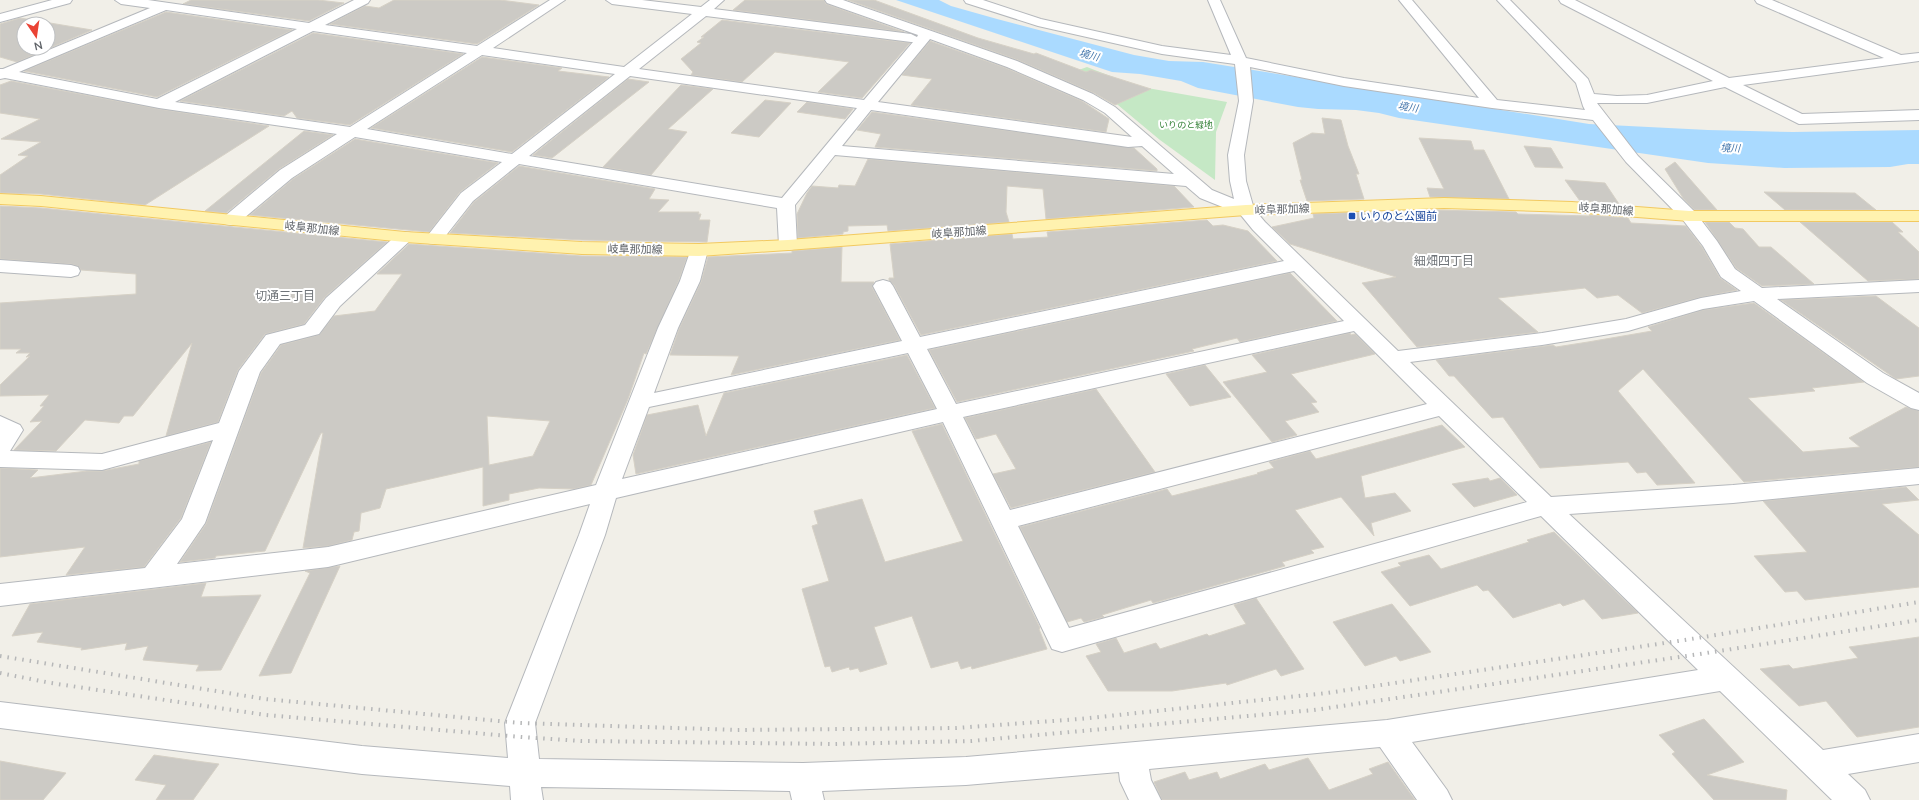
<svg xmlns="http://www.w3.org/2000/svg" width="1919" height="800" viewBox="0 0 1919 800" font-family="Mulish,'Noto Sans JP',sans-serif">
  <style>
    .green { fill: #c5e8c5 }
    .water { fill: #aadaff }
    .building { fill: #cccac5; stroke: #d6d1c6; fill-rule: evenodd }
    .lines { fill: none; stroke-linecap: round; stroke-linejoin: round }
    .minor-casing { stroke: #b5b8bc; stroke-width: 2 }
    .major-casing { stroke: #f2c960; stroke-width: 2 }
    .minor { fill: #fff; fill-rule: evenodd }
    .major { fill: #fff2af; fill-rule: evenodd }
    .rail { stroke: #b6b7b8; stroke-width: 4; stroke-dasharray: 1.5 6; stroke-linecap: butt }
    .transit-dot { fill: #1a4fb4; stroke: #fff; stroke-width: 1.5 }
    .labels { text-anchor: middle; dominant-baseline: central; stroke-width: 4; stroke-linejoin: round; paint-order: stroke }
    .far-park-label { font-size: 9px; fill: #348238; stroke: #fff }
    .far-water-label { font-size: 10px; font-style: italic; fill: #4174aa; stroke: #fff }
    .street-label { font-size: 11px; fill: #5f6368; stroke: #fff }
    .transit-label { font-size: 11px; fill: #164399; stroke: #fff; text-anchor: start }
    .neighbourhood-label { font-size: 12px; fill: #70757a; stroke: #fff }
  </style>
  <rect width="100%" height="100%" fill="#f1efe8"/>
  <path class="green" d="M1087 67 1136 86 1227 102 1216 132 1215 180 1160 140 1112 100 1062 76Z"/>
  <path class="water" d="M896 0H939L951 6 997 19 1134 55 1169 61 1203 62 1589 124 1708 130 1793 132 1919 130V164H1908L1890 167 1784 168 1708 163 1399 118 1379 113 1356 110 1318 109 1298 107 1198 88 1181 81 1140 74 1112 72Z"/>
  <path class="building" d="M191 0H318L344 3 309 21 183 4Z
    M394 0H500L539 5 477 44 330 24 365 6 379 8Z
    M745 0H824L826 4 904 32 733 10Z
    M848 0H874L978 38 1034 54 1036 53 1086 72 1091 70 1151 89 1115 105 1094 93 1018 60Z
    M166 12 292 30 157 97 24 71Z
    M20 18 92 30 17 62 0 57V24ZM24 24H48V48H24Z
    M722 20 910 43 862 98 818 92 849 62 775 52 742 82 691 75 693 72 681 59 701 43 697 42 704 37H701Z
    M313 33 463 54 350 125 297 118 292 111 284 116 180 101Z
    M930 41 1006 68 1082 101 1109 119 1106 132 911 105 932 79 902 75Z
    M482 57 562 68 558 71 609 77 512 152 371 128Z
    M628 79 649 82 552 158 533 155Z
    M11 81 159 109 269 126 145 205 41 194 0 193V175L28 156 18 155 41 142 1 139 40 119 0 113V85Z
    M681 85 713 89 668 129 687 132 651 175 603 167Z
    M765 100 791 103 759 137 731 133Z
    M807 102 853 109 845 119 797 112Z
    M872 112 1134 148 1157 169V171L875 147 881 134 857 130Z
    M1322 118 1341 120 1348 146 1359 174H1356L1364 199 1307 201 1300 180H1302L1293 143 1312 133 1325 134Z
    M304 131 333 135 279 169 226 213 205 211Z
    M1419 138 1471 141 1474 150H1484L1509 199 1430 197 1427 188 1444 189Z
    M355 139 498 163 460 192 429 232 250 215 293 179Z
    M1524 146 1551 148 1563 168 1535 167Z
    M868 159 1174 186 1194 207 1046 219 1043 189 1007 186 1006 212 1009 222 888 231 887 225 848 226V231L843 232V234L798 238 797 214 807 193 812 186 838 188 839 185 855 186Z
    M1675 162 1717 210H1695L1683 198 1665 169Z
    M519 166 655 189 649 199 669 200 658 212H699L698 214H701L699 220H710L707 242 582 240 450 233 474 202Z
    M1565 180 1605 183 1619 204 1580 201Z
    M1764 192 1855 193 1876 210H1785Z
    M0 206 41 208 387 242 325 297 304 324 265 334 238 370 218 422 166 436 192 343 133 416H124L119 423 85 420 56 451 14 450 42 421 30 422 44 406H40L49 395 0 396V385L30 356 26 357 30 353H16L21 349H0V303L136 294V274L81 270 78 266 71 264 0 259Z
    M1435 210 1516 212 1518 214 1590 216 1589 215 1628 218 1631 223 1686 226 1702 247 1720 278 1737 290 1701 297 1642 313 1618 295 1597 298 1585 288 1498 298 1538 332 1417 347 1362 283 1396 277 1290 244 1272 227 1314 218 1313 214 1368 212 1377 215 1436 211Z
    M1207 220 1213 226 1223 225 1248 231 1277 261 921 335 894 285 889 280V278H894L890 244 1012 234 1013 239 1048 237 1047 232Z
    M1705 222H1729L1735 228 1743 229 1759 247H1771L1814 284 1762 286 1736 268Z
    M1800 222H1892L1903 232H1898L1919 252V279L1868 281Z
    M409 244 582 256 687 257 679 280 646 354 644 353 628 399 591 485 574 489 539 488 509 494V500L483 506V467L386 489 380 508 361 513 359 531 354 532 352 540 328 546 303 548 323 433H321L265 551 216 556 215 558 180 562 206 524 261 373 281 345 319 335 334 316 375 311 402 274H377ZM487 416 550 421 533 456 489 465Z
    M842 247 841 282H874L872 287 900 340 731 375 739 356 670 355 679 329 701 282 708 257 792 253V251Z
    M1290 273 1337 321 1240 342 1237 338 1192 349 1194 351 957 402 929 350Z
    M1876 296 1919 328V376L1896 379 1781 300Z
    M1754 303 1864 382 1812 388 1815 391 1748 398 1803 452 1860 447 1849 438 1906 407 1919 411V467L1744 482 1643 369 1618 391 1695 483 1657 485 1646 472 1637 473 1628 462 1540 468 1503 417 1492 418 1454 376H1449L1436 360 1553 345 1556 347 1588 342 1652 331 1648 327 1703 310Z
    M1350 333 1351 335 1355 334 1375 354 1291 374 1317 402 1311 403 1319 412 1285 421 1297 435 1272 442 1223 382 1267 372 1252 355Z
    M907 355 935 408 636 474 633 455 647 415 698 405 706 436 724 393Z
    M1205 365 1231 397 1190 406 1166 374Z
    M1096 389 1155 472 1011 508 993 474 1016 469 996 434 976 439 965 418Z
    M942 424 1040 628 1039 629 1047 649 972 669 971 666 961 669 958 661 931 668 912 616 874 627 887 664 860 672 858 668 850 670 849 667 832 672 830 666 825 667 802 589 829 581 812 526 818 524 814 511 862 499 885 562 963 541 912 431Z
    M1442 425 1465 447 1361 476 1365 498 1395 493 1411 511 1371 523 1374 536 1341 497 1295 510 1324 547 1311 550 1314 553 1282 562 1285 566 1153 603 1151 600 1102 615 1104 617 1084 622 1081 618 1067 622 1020 527 1167 489 1172 496 1258 474 1257 473 1274 468 1269 462 1310 451 1316 459Z
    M211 442 181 518 144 567 66 575 85 547 0 557V468L38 470 30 478 87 471H102L139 464V461Z
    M1488 478 1490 481 1500 478 1517 495 1474 507 1452 484Z
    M1906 487 1919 500 1882 504 1919 535V587L1805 600 1797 591 1785 592 1754 556 1807 552 1763 501Z
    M1554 532 1638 613 1602 619 1584 599 1563 606 1560 603 1513 618 1488 590 1483 591 1477 585 1410 606 1381 572 1401 566 1398 563 1429 555 1441 569 1529 542 1527 540Z
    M340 566 291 673 259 676 310 573 305 571Z
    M206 583 201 597 261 595 221 670 196 671 199 665 143 660 148 646 125 650 127 643 81 650 82 648 37 642 43 632 12 636 30 604Z
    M1256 598 1304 669 1281 676 1276 669 1227 685 1226 683 1172 691H1108L1086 656 1101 652 1096 644 1116 638 1124 653 1156 643 1160 649 1207 634 1209 636 1246 624 1234 605Z
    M1392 604 1431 652 1400 661 1396 656 1365 666 1333 622Z
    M1919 637V727L1857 737 1826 701 1799 706 1760 669 1789 665 1793 669 1858 658 1849 647Z
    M1704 719 1744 762 1707 775 1787 790 1786 800H1714L1672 754 1675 752 1659 735Z
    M154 755 196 761 219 764 193 800H156L166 785 135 780Z
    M1308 758 1329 790 1373 774 1369 769 1388 762 1415 800H1162L1154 782 1185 772 1189 780 1217 772 1220 779 1265 764 1269 770Z
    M0 761 66 773 43 800H0Z"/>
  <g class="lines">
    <defs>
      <path id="minor" d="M52 0H72L70 3 0 22V14Z
        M115 0H148L309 23 354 0H370L368 3 325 25 477 46 550 0H565L493 48 624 67 692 14 612 4 606 0H642L701 7 710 0H724L714 9 911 34 917 37 918 35 827 3 825 0H843L1017 61 1093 94 1115 107 1212 190 1234 199 1230 181 1228 155 1239 101 1235 64 1162 54 1038 26 966 3 964 0H983L1041 19 1162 46 1231 55 1208 0H1220L1246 58 1344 78 1479 98 1399 0H1412L1497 100 1585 110 1583 106 1576 83 1497 0H1510L1588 79 1594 94 1617 96 1647 95 1713 81 1561 3 1559 0H1575L1729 78 1884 58 1757 3 1755 0H1772L1901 55 1919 53V61L1743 85 1802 114 1919 110V120L1799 124 1725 87 1647 103H1597L1638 156 1695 212 1717 241 1735 269 1762 288 1919 280V292L1777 299 1883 373 1919 393V410L1911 408 1867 383 1754 301 1703 309 1628 331 1542 345 1410 362 1551 497 1733 485 1919 468V484L1733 503 1569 514 1823 750 1919 734V762L1848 774 1865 790 1870 800H1832L1720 691 1412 742 1447 790 1452 800H1417L1380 747 1149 769 1151 780 1161 800H1129L1120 781 1119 772 966 785 822 791 824 800H792L790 791 541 787 543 800H511L510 786 362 774 0 728V702L362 746 508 758 505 723 579 535 590 504 328 567 0 606V584L145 568 182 519 213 440 102 470 0 467V416L20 425 23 430 10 451 102 454 219 423 239 371 266 335 305 325 326 298 399 233 405 232 411 233 414 237 340 306 319 334 280 344 260 372 205 523 177 564 328 547 596 485 658 328 680 281 692 246 699 244 706 246 708 250 700 281 678 328 654 393 902 341 873 286 876 282 883 280 890 282 893 286 920 337 1284 261 1253 230 1240 214 1200 198 1186 186 835 155 795 205 797 245 794 249 788 250 782 249 779 245 777 208 519 164 473 201 440 243 434 244 428 243 425 239 461 193 502 162 355 137 292 178 237 224 231 225 225 224 222 220 225 216 280 170 337 134 159 108 5 78 0 79V69H3L150 8 121 4ZM166 10 297 29 157 99 19 72ZM706 16 911 42H913L864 100 639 69ZM313 31 467 53 350 127 175 102ZM930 39 1007 67 1083 100 1105 113 1132 137 878 102ZM482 55 615 74 512 154 367 129ZM1250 67 1344 86 1492 108 1593 120 1626 162 1683 220 1703 246 1721 277 1741 291 1701 298 1626 319 1542 333 1398 351 1265 222 1254 209 1246 181 1244 155 1253 101ZM630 76 857 108 782 198 529 156ZM871 110 1128 147 1142 146 1174 174 842 146ZM1294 271 1344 321 956 404 927 349ZM1354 331 1427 404 1010 510 963 417ZM908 353 937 409 622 479 649 407ZM1439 416 1527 502 1069 628 1018 526ZM943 422 1052 649 1062 652 1541 516 1698 670 1387 720 966 757 803 763 539 759 535 723 605 535 616 498Z
        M0 260 71 265 78 267 80 271 78 275 71 277 0 272Z"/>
      <path id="major" d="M0 194 41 196 405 232 582 242 699 244 788 240 1246 205 1444 198 1572 202 1689 211H1919V221H1689L1572 212 1444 208 1246 215 788 250 699 256 582 254 405 242 41 206 0 204Z"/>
    </defs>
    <use href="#minor" class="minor-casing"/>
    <use href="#major" class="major-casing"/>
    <use href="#minor" class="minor"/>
    <use href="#major" class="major"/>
    <path class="rail" d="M0 656 265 699 520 723 737 730 956 728 1080 719 1327 693 1685 640 1919 602
      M0 673 51 683 266 715 521 737 582 741 833 744 971 741 1314 710 1700 654 1919 620"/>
  </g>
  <rect class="transit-dot" x="1348" y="212" width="8" height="8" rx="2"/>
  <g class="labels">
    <g class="far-park-label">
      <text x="1186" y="124">いりのと緑地</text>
    </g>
    <g class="far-water-label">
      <text transform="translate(1089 55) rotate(14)">境川</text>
      <text transform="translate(1408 107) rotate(9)">境川</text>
      <text transform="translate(1730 148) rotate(2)">境川</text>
    </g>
    <g class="street-label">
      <text transform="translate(1282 209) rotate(-2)">岐阜那加線</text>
      <text transform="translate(1606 209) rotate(4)">岐阜那加線</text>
      <text transform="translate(312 228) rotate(6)">岐阜那加線</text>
      <text transform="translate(959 232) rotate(-4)">岐阜那加線</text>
      <text transform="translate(635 249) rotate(1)">岐阜那加線</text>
    </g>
    <g class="transit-label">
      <text x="1360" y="216">いりのと公園前</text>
    </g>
    <g class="neighbourhood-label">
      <text x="1444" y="260">細畑四丁目</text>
      <text x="285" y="295">切通三丁目</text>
    </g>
  </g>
  <g transform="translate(36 36) rotate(167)"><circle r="19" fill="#ffffff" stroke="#bfc1c3"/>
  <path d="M0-3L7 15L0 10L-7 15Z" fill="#ea4335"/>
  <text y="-6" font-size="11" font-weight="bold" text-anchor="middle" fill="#5f6368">N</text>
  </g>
</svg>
